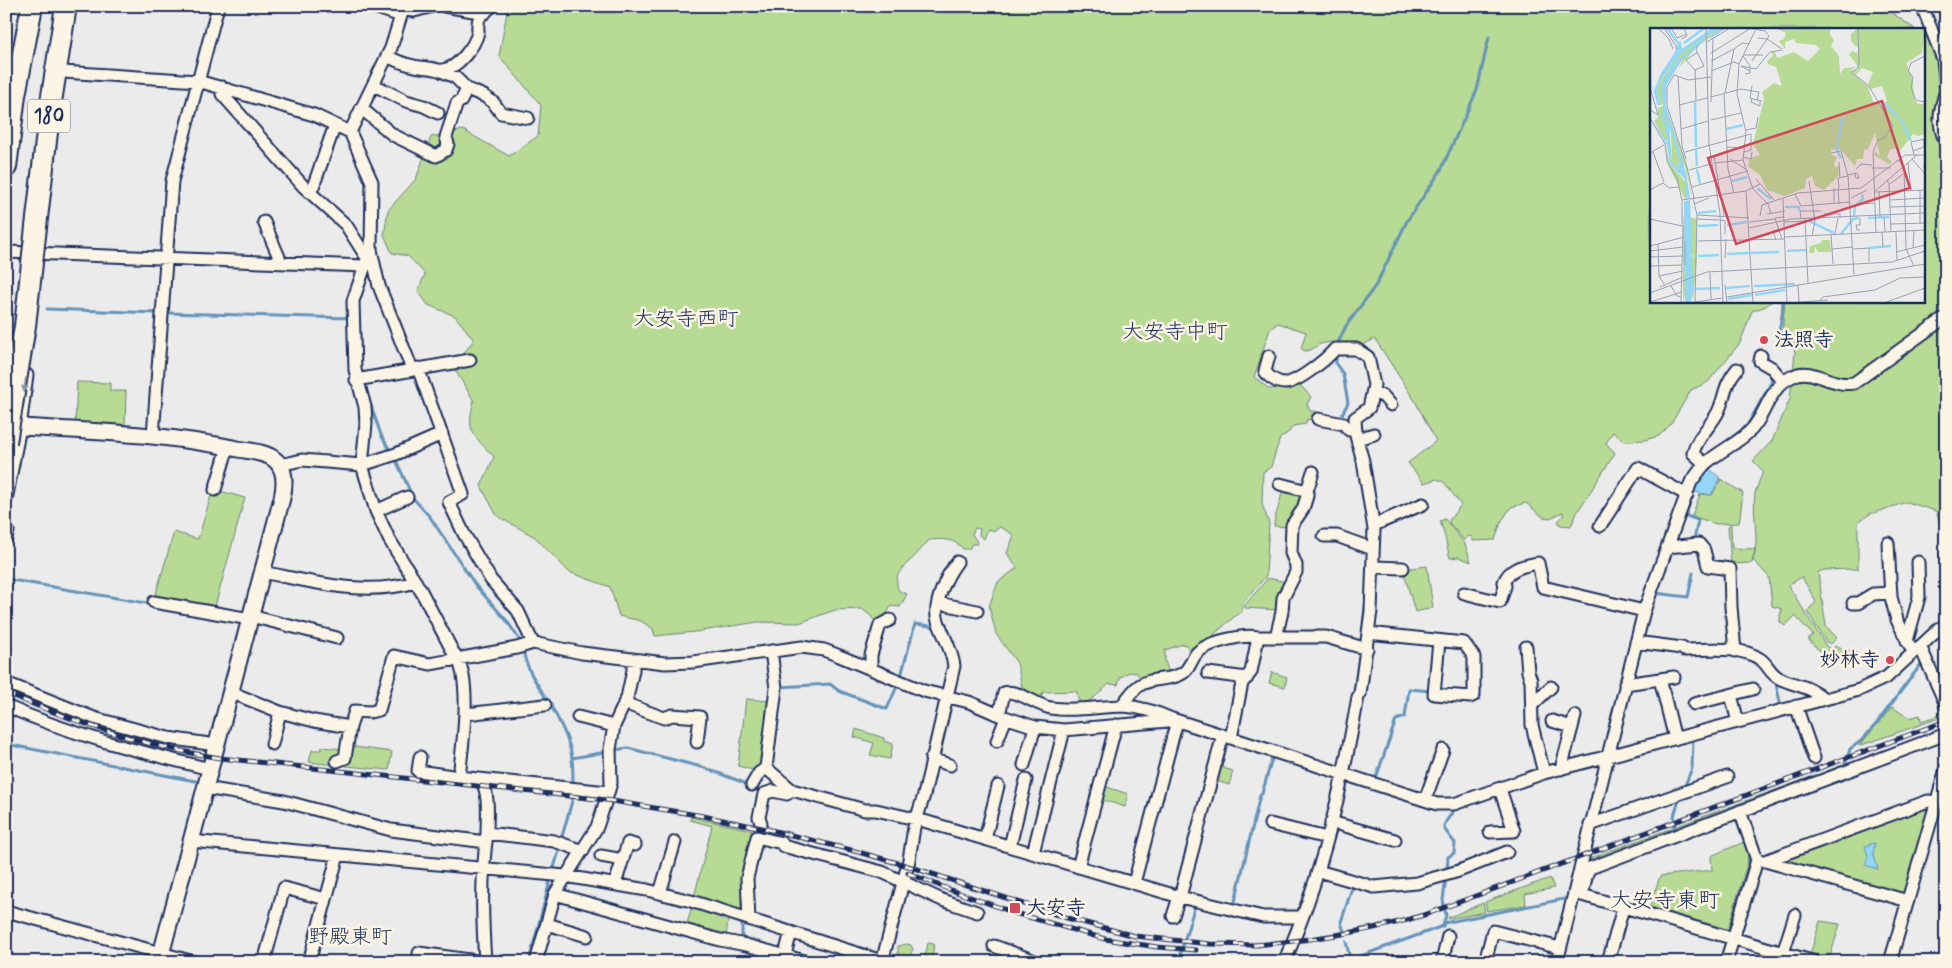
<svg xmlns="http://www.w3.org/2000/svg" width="1952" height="968" viewBox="0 0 1952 968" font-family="Mynerve,'Klee One',sans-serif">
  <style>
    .green { fill: #b7da94; stroke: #698479 }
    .water { fill: #94d6f6; stroke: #6493b9 }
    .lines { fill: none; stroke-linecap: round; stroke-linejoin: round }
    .stream { stroke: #6493b9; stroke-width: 3 }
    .street-casing { stroke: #1b2f5e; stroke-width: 15 }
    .secondary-casing { stroke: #1b2f5e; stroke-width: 19 }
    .highway-casing { stroke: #1b2f5e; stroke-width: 24 }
    .street { stroke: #fcf5e5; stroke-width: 11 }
    .secondary { stroke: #fcf5e5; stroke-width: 15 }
    .highway { stroke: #fcf5e5; stroke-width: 20 }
    .rail-casing { stroke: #1b2f5e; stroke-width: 5 }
    .rail { stroke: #fcf5e5; stroke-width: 3; stroke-dasharray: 9; stroke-linecap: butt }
    .highway-bridge-casing { stroke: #1b2f5e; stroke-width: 24; stroke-linecap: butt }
    .highway-bridge { stroke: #fcf5e5; stroke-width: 20 }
    .oneway { fill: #8c92a2 }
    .poi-dot { fill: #d1495b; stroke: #fcf5e5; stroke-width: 2 }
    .labels { text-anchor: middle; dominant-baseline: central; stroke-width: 5; stroke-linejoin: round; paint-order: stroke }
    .shield { fill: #fcf5e5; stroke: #5e6a86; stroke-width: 1 }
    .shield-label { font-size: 19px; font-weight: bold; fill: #1b2f5e }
    .poi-label { font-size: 20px; font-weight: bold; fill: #1b2f5e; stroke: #fcf5e5; text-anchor: start }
    .neighbourhood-label { font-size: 21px; fill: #1b2f5e; stroke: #fcf5e5 }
    .quarter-label { font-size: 22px; fill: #1b2f5e; stroke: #fcf5e5 }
    .inset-river { fill: none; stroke: #94d6f6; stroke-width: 2.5 }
    .inset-road { fill: none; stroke: #98a0b3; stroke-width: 1 }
    .view { fill: #d1495b; fill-opacity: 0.15; stroke: #d1495b; stroke-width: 2.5 }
    .inset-edge { fill: none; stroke: #1b2f5e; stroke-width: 2.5 }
  </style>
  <rect width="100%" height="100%" fill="#ecebec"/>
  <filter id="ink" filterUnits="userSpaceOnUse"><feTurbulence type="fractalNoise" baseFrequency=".02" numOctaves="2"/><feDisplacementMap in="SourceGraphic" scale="10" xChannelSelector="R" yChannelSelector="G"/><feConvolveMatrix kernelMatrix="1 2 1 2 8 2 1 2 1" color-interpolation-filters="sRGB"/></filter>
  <g filter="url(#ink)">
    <path class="green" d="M511 6H1886L1888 10 1915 29H1651V301H1772L1766 306 1752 311 1740 343 1708 382 1691 390 1671 424 1659 436 1645 440 1624 441 1613 432 1606 443 1615 453 1578 511 1571 526 1560 525 1558 521 1563 516V512L1550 518 1543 517 1526 503 1511 507 1501 522 1495 540 1473 541 1472 537 1469 536 1464 540 1449 523 1450 519 1461 505 1444 482 1437 479 1424 483 1408 463 1436 441 1415 401 1375 339 1360 346 1331 342 1320 344 1311 350 1304 351 1301 348 1306 332 1278 323 1270 329 1254 377 1269 389 1301 386 1311 397 1307 404 1310 411H1315L1313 420 1307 419 1306 424 1293 426 1289 432 1280 438 1271 467 1263 472 1262 504 1269 523 1266 576 1242 604V612L1234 617 1188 657V646L1183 644 1165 650V661L1170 676 1143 681 1137 673 1129 672 1120 678 1118 685 1109 684C1100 692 1092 702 1080 704L1076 691 1043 692 1041 697 1034 696 1022 687 1017 663 996 634 989 606 998 582 1017 568 1007 553 1014 535 1000 527 995 531 988 529 984 539 979 535 980 529 975 528 972 534 978 544H972L969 549H963C953 538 943 539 929 540 924 546 919 552 913 558 903 568 892 574 899 591L907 594 900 607 891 606 883 620 876 622 871 616 862 609 835 610 799 623 758 622 695 632 655 636 653 629 641 621 619 616 610 587 569 572 535 537 497 516 481 486 494 457C474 435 465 433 474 401L455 370 460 358 474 340 455 316 428 305 418 291 425 274 408 256 392 253 384 235 388 210 416 179 431 137 463 130 509 156 538 136 541 105 499 56 507 12Z
      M1946 33V543L1936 511 1907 502 1870 514 1858 522V569L1824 570 1818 572 1826 626 1837 638 1831 644 1826 642 1807 611 1816 602 1802 577 1788 585 1826 646 1832 650 1835 646 1857 653C1830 655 1827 661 1808 639L1813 635 1795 616 1785 626 1780 622V615L1782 609 1772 606 1769 577 1753 560C1760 538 1752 516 1755 493 1757 486 1761 478 1763 471L1753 461 1772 441 1790 399 1795 352 1792 342 1782 334 1785 301H1923V34L1930 38Z
      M77 382 110 383V391H126L125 428 75 425Z
      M1721 479 1743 493 1739 523 1716 524 1692 516 1700 494 1712 495Z
      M1282 487 1303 494 1297 510 1289 518 1287 527 1274 526C1275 512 1282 502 1282 487Z
      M213 489 245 498 214 610 154 600 174 532 198 539Z
      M1445 519 1465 544 1471 562 1459 557 1450 558C1446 545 1445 533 1440 521Z
      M1731 525 1732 548 1755 549 1752 563 1731 564 1728 526Z
      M1427 566 1433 608 1415 612 1403 569Z
      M1268 578 1286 582 1278 610 1245 608 1244 606Z
      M1272 672 1287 677 1285 687 1269 683Z
      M746 699 770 701 762 766 756 771 738 766Z
      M1892 707 1909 718 1920 715 1921 721 1943 714 1945 716 1859 746Z
      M856 729 884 738V741L893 744 890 759 870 755 874 743 854 737Z
      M348 746 392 752 389 770 346 766Z
      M322 747 344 749 343 766 309 762 312 750H321Z
      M1843 765 1842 769 1584 864 1589 859 1607 852Z
      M1217 766 1233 771 1229 785 1213 780Z
      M1104 786 1128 794 1125 807 1100 799Z
      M1924 808 1928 810 1904 892 1898 894 1784 862V859Z
      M691 817 752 830 742 879 741 911 694 897 712 826 690 820Z
      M1744 842 1748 855 1747 864 1727 932 1649 909 1660 876 1712 870 1711 856Z
      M1550 878 1554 888 1525 894 1526 905 1487 911 1485 902Z
      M1483 903 1485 912 1448 919 1449 917Z
      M692 906 728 918 726 939 686 927Z
      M1820 921 1840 924 1829 960 1810 955Z
      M928 943 934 944 932 958 944 962H924Z
      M907 944 911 945 913 949 910 955 913 958 912 962H905L903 958H898V946Z"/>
    <path class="water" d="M1710 469 1720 478 1711 495 1694 492 1698 482Z
      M1875 843 1873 852 1878 869 1865 865 1868 856 1865 846Z"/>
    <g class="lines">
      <path class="stream" d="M194 76 212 6
        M165 198 166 180 170 167
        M47 309 158 313
        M167 313 350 318
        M1778 337 1782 315 1783 301
        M1337 345 1346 326 1376 285 1407 221 1441 170 1477 90 1489 37
        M1336 352V364L1343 374 1348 403 1342 414 1346 420
        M366 391 381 435 391 452
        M1714 451 1747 426 1772 381 1770 375
        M395 458 413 498 430 517 476 586 507 621 521 642
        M1684 515 1698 520 1694 540
        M6 579 152 604
        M1655 593 1688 597 1693 573
        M1644 595 1655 566
        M1361 644 1366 598
        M523 650C527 671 535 680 546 698 556 713 570 740 572 758 573 767 573 776 573 785
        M901 676 915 624 937 627
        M1775 680 1781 706
        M779 687 830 684 839 691 887 709 898 684
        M1353 698 1360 650
        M1612 719 1630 645
        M1153 728 1172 727
        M6 744 200 782
        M614 750 628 748 705 768 742 782 761 792V794
        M572 758 606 752
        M1846 768 1845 765 1850 749 1861 741 1877 723 1922 663
        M1376 778 1396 720 1405 717 1409 689 1431 691
        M1684 788 1692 768 1693 740
        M1671 833 1675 825 1674 816 1680 797
        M753 835 756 822
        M561 840 572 801 573 791
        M553 871 560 847
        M1447 871 1448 857 1454 853 1455 843C1440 824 1441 829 1454 810
        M1234 906 1260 795 1262 794 1273 755
        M1444 923 1569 898
        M1344 932 1341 922 1353 885
        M1728 936 1749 864V854L1736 819
        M742 942V921
        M1346 942 1350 958
        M196 958 210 962
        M529 962 550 881
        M1178 962 1195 905 1192 904
        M1344 962 1443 926 1446 915 1443 900 1446 878"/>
      <defs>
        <path id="street" d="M371 6 401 16
          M404 6 391 48 350 132 372 182 371 248 353 301 355 370 365 407 366 424 362 465 376 511 389 539 421 591 453 652C474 674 462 748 459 777
          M444 6 485 13
          M1922 6 1943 59 1946 89
          M403 10 414 11 433 6
          M387 56C400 63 413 67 428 68 433 68 438 71 443 70 458 68 475 46 478 32 478 27 477 21 480 17 483 13 488 10 492 6
          M441 71 455 77 467 89 484 96 493 102 501 113 528 118
          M63 72 198 81 314 115 350 132
          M374 85 406 101 424 106 438 113
          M222 87V94L304 187 346 225 367 258
          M1946 90C1940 110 1936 122 1946 143
          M361 108 393 135 436 156 446 150 448 144 446 137 457 103 461 101 467 89
          M313 187 335 125
          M264 222 281 262
          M371 250 379 286 412 369
          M6 252 364 266
          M1269 356 1265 371C1268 377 1277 383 1285 383 1297 383 1327 359 1335 349H1356L1368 357 1374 385 1369 408 1355 418 1356 436 1363 461 1374 529 1371 611 1360 694 1358 697C1342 787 1322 878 1284 962
          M1761 356 1760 361 1772 368 1783 381
          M418 368 463 494 449 502 464 534 491 580 518 611 533 643
          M356 380 470 360
          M1373 393 1383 396 1391 405
          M1318 419 1344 424 1349 430H1356
          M153 436 172 181 218 6
          M1357 439 1374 434
          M1705 464 1693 453C1697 437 1711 426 1718 412 1726 395 1723 386 1737 369
          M280 465 302 460 362 465 396 454 442 434
          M1280 484 1307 491
          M215 490 228 447
          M6 500 20 427 27 375
          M376 511 407 497
          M1374 525 1423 504
          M1600 526 1638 468 1687 495
          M6 527 8 531 6 538
          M1324 536H1337L1373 549
          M1888 543 1891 597 1897 620 1913 652
          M1667 547 1699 544 1704 550 1708 566 1730 569 1731 607 1735 651
          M1373 567 1403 568
          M262 572C314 582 363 597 416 582
          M1464 593 1500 602 1505 586 1504 582C1510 567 1524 566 1538 563L1543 587 1644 611
          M154 602 250 619
          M938 603 977 611
          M1853 603H1858L1873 594 1891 593
          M251 616 337 638
          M1368 633 1464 643 1474 657V695L1470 697 1434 694 1439 641
          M1276 637 1282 612 1283 598 1296 572V565L1291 553 1292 525 1303 509 1307 496V491L1313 472
          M1907 641 1919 597 1918 562
          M1636 642 1682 648 1684 650C1708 650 1739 645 1760 659 1768 664 1770 674 1779 678 1795 686 1811 686 1824 699
          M1920 646 1946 705
          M1526 647 1528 672 1531 680 1532 725 1544 773
          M771 651 776 688 766 768 792 790 865 810H876L924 821 1180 897 1263 917H1302
          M871 667V655L880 625 890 620
          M1208 673 1247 678
          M1660 679 1675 739
          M6 683 94 718 168 738 216 745
          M1625 684 1674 677
          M230 692 280 712 314 721 350 727
          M1731 695 1738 722
          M624 703 664 718 672 715 700 717 697 742
          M1694 704 1753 689
          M1532 705 1551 687
          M6 706C71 735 141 752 210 769
          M1121 706C1127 700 1134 687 1142 684 1155 677 1171 681 1183 673 1190 668 1191 660 1196 654 1206 642 1244 634 1258 637
          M1796 706 1814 758
          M466 714 545 705
          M999 715 1004 693C1016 688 1037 706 1051 708 1075 712 1099 706 1124 706 1141 707 1156 712 1172 719
          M578 717 614 726
          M1552 721 1572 727
          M1231 738 1242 683 1251 672 1258 637H1326L1367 649
          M997 741 1006 718
          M272 744 280 712
          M420 757 418 771 459 777 608 792
          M931 759 950 765
          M337 761 345 758 350 727 355 711 370 712 379 710 394 656 430 664 517 648 533 643 582 653 665 663 693 662 802 647 824 650 837 655 924 691 969 702 999 715 1035 727 1064 730 1168 721 1172 719 1437 804H1454L1544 773 1859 690 1887 677 1940 628 1946 626
          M1024 765 1035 727
          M1561 769 1575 716
          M481 780C490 795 487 815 487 833
          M752 785 759 773 766 768
          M205 788 284 801 391 830 486 842
          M1425 800 1443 750
          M1331 822 1395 840
          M761 823 759 817 764 794 773 791 787 794 792 790
          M1270 824 1327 838
          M1590 825 1727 777
          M1490 832 1514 831 1500 789
          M985 839 998 786
          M191 841 565 876 647 890 691 901 885 962
          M1010 846 1026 780
          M1033 853 1064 730
          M601 856 623 860
          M1765 861 1928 801 1936 802
          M1765 861 1908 901
          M1078 867 1116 725
          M1318 871 1374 887 1417 883 1459 871 1507 852
          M1134 883 1177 721
          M615 884 628 843 635 845
          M660 893 675 842
          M1575 893 1815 962
          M555 894 720 940 746 945 808 962
          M1582 895 1587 873 1590 868 1946 734
          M1180 897 1223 735
          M6 911 194 962
          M1173 916 1179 897
          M749 919 747 878 757 837 782 843 783 846 882 872 942 900 977 912
          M547 924 587 936
          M994 946 1038 962
          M1783 953 1795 915
          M264 962 284 888 326 899
          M309 962 338 855
          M419 962V953L484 962
          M485 962C482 916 481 879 487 833L554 841 583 851
          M536 962 555 894 597 827 606 800 611 783 610 749 614 726 627 698 633 670V661
          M783 962 791 932
          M882 962 909 860 914 827 924 795 954 666C952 650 944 637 938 621 932 605 947 575 957 562
          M1442 962 1448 936
          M1485 962 1493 931 1560 948
          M1557 962 1644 611 1691 482C1696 476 1700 469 1705 464 1719 451 1739 443 1752 429 1769 409 1769 384 1798 374 1814 369 1833 387 1854 383L1946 317
          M1608 962 1623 908
          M1726 962 1757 860 1740 811
          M1890 962 1946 769"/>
        <path id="secondary" d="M6 426C84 431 161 433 238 449 249 451 265 452 274 459 286 468 285 485 282 498L159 962"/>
        <path id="highway" d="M6 167 15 95 32 6
          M36 227 49 115 66 6"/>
      </defs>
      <use href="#street" class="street-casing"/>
      <use href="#secondary" class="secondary-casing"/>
      <use href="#highway" class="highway-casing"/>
      <use href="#street" class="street"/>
      <use href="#secondary" class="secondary"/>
      <use href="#highway" class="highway"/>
      <defs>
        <path id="rail" d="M6 693C75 722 146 747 220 758L606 800 703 816 767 829 851 850 905 865 1067 918 1135 936 1210 944 1259 945
          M908 873 948 889 1015 913 1105 939 1157 947 1196 950
          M1254 945C1313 940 1370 932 1427 914L1946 721"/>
      </defs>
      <use href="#rail" class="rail-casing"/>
      <use href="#rail" class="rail"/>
      <defs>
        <path id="highway-bridge" d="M6 442 25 326 36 227"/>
      </defs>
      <use href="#highway-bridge" class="highway-bridge-casing"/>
      <use href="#highway-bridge" class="highway-bridge"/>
    </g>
    <defs><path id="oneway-solid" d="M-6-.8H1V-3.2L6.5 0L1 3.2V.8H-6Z" transform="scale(1.25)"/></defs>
    <use class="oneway" href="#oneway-solid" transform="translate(25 385) rotate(97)"/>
  </g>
  <g class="poi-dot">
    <circle cx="1764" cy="340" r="5"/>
    <circle cx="1890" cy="660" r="5"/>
    <rect x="1009" y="902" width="12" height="12" rx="2.5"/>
  </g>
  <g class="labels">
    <rect class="shield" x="28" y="99.5" width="42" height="33" rx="4"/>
    <g class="shield-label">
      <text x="49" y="116">180</text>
    </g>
    <g class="poi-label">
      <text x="1774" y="340">法照寺</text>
      <text x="1880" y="660" text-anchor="end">妙林寺</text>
      <text x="1026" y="908">大安寺</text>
    </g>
    <g class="neighbourhood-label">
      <text x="686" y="319">大安寺西町</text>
      <text x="1175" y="332">大安寺中町</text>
      <text x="350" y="937">野殿東町</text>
    </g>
    <g class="quarter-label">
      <text x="1665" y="901">大安寺東町</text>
    </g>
  </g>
  <g transform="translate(1650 28)">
    <rect width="275" height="275" fill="#ecebec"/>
    <path d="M69 0H72L69 4 76 1 49 16 29 40 33 31H30L15 57 14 76 10 77 7 59 26 29ZM125 0H180V7L184 12 181 18 189 28 190 46 194 40 206 39 200 43 217 57 223 73 231 77 237 73 232 58 221 61 218 56 223 44 212 40 206 47 202 43 208 42 207 37 199 27 202 23 207 25 209 21 201 13V6L208 0H275L272 25 256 35 262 49 265 72 268 76H275V106L268 108 263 106 250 123 245 120 240 122 237 129 242 134 239 136 224 127 225 123 230 128 225 105 218 121 214 122 213 131H207L205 138 190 121 181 122V127L187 129 184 136 186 140 188 136 189 147 174 162 165 158 162 148 156 151 155 160 135 168 117 162 110 147 98 138 100 130 110 127 103 116 114 71 112 64 124 55 132 58 126 39 118 36 117 33 123 28 121 24H125L127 30 144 24 158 33 170 21 166 17 146 15 144 11 135 14V21L129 13 134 11 136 5ZM15 77 37 139 42 170 34 134V145L28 133 29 142 22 135 21 105 9 80ZM8 78 18 103 17 114 4 93 8 90ZM15 114 20 136 35 153V171L18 137ZM36 188 37 258 33 275V189ZM40 189 47 191V228L43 275 40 229 46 228 40 227ZM172 212H180L181 224H168L165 219 164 225H159L160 218 171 215Z" fill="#b7da94"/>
    <path d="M62 0H69L26 29 7 59 10 77H7L4 64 0 56V54L2 52 0 55 4 63 10 47 25 24 26 16 28 24 27 13 31 14 32 21ZM8 78 19 99 22 134 29 142 28 133 36 145 40 170 35 171V151L20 136 17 117 0 89 18 114 14 94 0 85 13 93ZM40 172 43 261 41 275H35L34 173Z" fill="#94d6f6"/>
    <path class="inset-river" d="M17 0 27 14M60 9 74 0M34 15 53 1M45 74 46 119M15 75V57L31 31 54 12M234 75 248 89M15 79 35 146M16 90 12 59 29 27M250 90 261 113M76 101 93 97M46 122 47 138M191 130 187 122 192 90M47 141 50 156M82 153 97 149M107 160 121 171M135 179H149V183M48 185 66 183M204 188 205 178 213 171 212 166M218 190 239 189M159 193 184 205M77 197 97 194M48 198 68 197M191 206 203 191 209 190M219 220 241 218M137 223 156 222M101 225 129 224M77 226 99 225M48 228 69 227M104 258 145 256M76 260 100 258M46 261 70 260M105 267 135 262M78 271 102 267"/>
    <path class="inset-road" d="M8 0 19 11 23 21M14 0 28 21M21 0 27 10 37 6M56 0 59 116 70 185 73 275M98 0 115 3M208 0 209 35 207 41 201 44 218 57 243 98 234 110 228 112 223 124 226 205M105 3 89 36 87 66 96 104 93 132 103 161 118 176 121 186M108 10 117 11 132 21M31 11 37 8 34 0M57 14 80 0M84 21 92 15 99 16M61 25 101 0M94 27H113M93 28 100 38V45L95 46M275 28 261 35 258 43 263 49 261 60 266 72 275 74M61 33 84 21 75 65M102 33 119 8 115 3M45 42 54 38 46 22 48 17M61 43 84 34 89 36M100 43 91 38 106 41 120 24 132 22M28 49 32 118 36 131M102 58 100 70 107 72M0 59 8 87 0 82M74 65 78 141 84 165M61 69 91 61 109 64 107 72 112 73M102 71 101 74 110 78V73M46 73 45 42 36 32 48 24M61 74 63 11M29 77 57 70M0 90 15 116 17 133 27 150 32 172M61 92 91 85M31 101 58 93M96 102 106 100 108 89M77 119 94 120M263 123 274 119V112M3 124 14 154M35 124 101 106V122L94 124M0 125 14 117M181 125 191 123 198 148 204 247M264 127 261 114 275 111M64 128 74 188M93 129 101 131 102 124M80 131 97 142M262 131 275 146M248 132 254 139 256 221 264 238M189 134 190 150M65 135 93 132M258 135 261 163M222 140H241M206 141 211 136 222 137M39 142 61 136M198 147 207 145 209 150H206L205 146M106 151 124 172M237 152 239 156 241 204M159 153 165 193 162 208M240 156 253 146M42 159 98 143M184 160V176M188 160 189 176M189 160 188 150 198 148M0 162 13 155 19 160 29 159M96 163 110 156M225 163 267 127M270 163V196M225 164 275 162M229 164 230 189M145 166 151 178 200 174M43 170 47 187M44 170 37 139 17 78V59L24 47 38 52 61 49M201 170 217 162M133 171 137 275M240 172 275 170M44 176 59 170M209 176 225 175M240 179 275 178M117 186 135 183M174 186H190V190M110 188 112 177 148 165 211 160 255 127H275L274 141M234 189 235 204M151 190 150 183H171M155 190 158 255M210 190V197H206L207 202H210M0 191 32 198V172L96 163 103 275M47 191 69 192M70 192 75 193V206M99 194 125 191M134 194 157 193M241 196 275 195M99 200 141 191 275 185M232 204 233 219M246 204 247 232M185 206 188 190M181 207 183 236M134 209 275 202M132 211 125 190 134 189M126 212 123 203 129 202M48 213 134 211M8 216 9 248 14 256M0 218 34 209M263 220 264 203M182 221 203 219M203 221 219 220V234M0 223 33 219M246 224 275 217M0 229 33 228M75 230 76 211M35 237V213M0 238 32 237M60 245 61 271M9 248 33 243M75 257 77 275M148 257 149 274M21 258 27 268 31 269M10 259 33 249M0 265 57 244 242 234 275 223M77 269 275 236M72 270 45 274 47 187 99 190M169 273 173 269 225 262 250 250 275 249M0 274 32 264M31 275 33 198M139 275 178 272M234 275 275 260"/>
    <path class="view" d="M232 73 260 160 86 216 58 130Z"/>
    <rect width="275" height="275" class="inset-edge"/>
  </g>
  <rect width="1952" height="968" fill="none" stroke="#fcf5e5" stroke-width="25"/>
  <rect x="12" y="12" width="1927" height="943" fill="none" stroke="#1b2f5e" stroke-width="2" filter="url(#ink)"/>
</svg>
